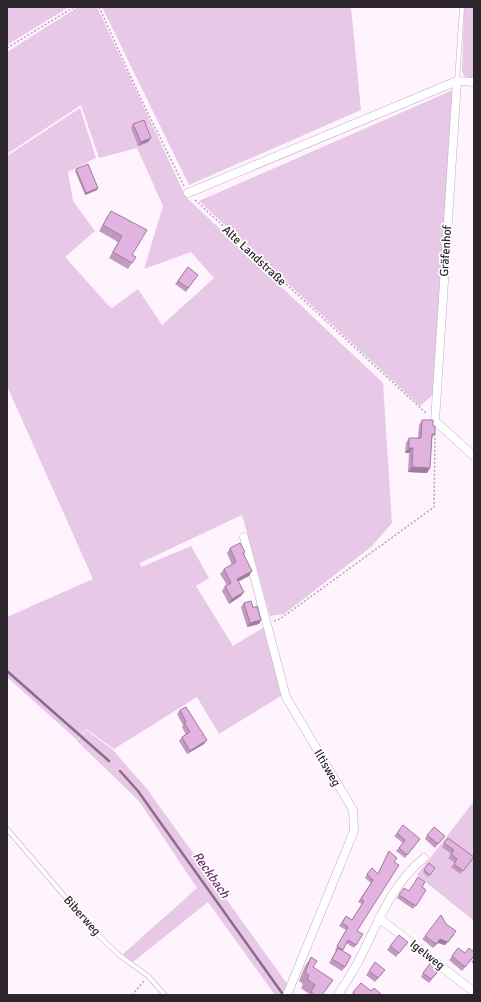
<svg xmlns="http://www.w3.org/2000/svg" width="481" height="1002" viewBox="0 0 481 1002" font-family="Signika,sans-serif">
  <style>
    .green { fill: #e7c8e6 }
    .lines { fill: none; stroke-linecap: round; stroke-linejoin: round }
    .stream { stroke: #8d6b8c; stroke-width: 2.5 }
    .lane-casing { stroke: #c1afc0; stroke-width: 5 }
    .street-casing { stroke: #c1afc0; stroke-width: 9 }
    .path { stroke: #b2a7b1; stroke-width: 1.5; stroke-dasharray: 2 2; stroke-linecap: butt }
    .lane { stroke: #fff; stroke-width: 4 }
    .street { stroke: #fff; stroke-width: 8 }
    .wall { fill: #c299c1 }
    .shaded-wall { fill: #9e7d9d }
    .building { fill: #e2b2e0; stroke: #9e7d9d }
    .labels { text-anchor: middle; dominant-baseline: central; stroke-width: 3.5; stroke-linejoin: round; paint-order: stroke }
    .street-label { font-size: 12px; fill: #2c252b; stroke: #fff }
    .water-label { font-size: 13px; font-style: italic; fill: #6f366f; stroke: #fff }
  </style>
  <rect width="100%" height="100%" fill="#fff3fe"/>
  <path class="green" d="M7 7H69L7 45Z
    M78 7H97L186 197 383 383 392 523 371 547 284 614 270 616 242 515 140 563 141 567 191 546 209 578 196 586 233 646 266 626 284 694 219 734 197 697 114 749 86 729 77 740 7 677V617L93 579 7 386V156L80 108 96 158 68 172 73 201 95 231 65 257 108 305 112 308 138 289 162 325 214 278 191 252 144 269 163 206 137 148 99 158 81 105 7 154V52Z
    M102 7H351L361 110 189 185Z
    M464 7H474V78L465 77 462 72Z
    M453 90 433 395 420 406 199 201Z
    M86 730 113 750 147 789 288 985 284 995H275L208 902 133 962 123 954 197 888 139 801 77 741Z
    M474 801V921L417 875Z"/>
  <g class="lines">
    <path class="stream" d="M7 671 109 761
      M120 771 138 791 160 822 282 993"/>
    <defs>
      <path id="lane" d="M457 81 462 7
        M7 829 97 934 119 955 148 976 165 995"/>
      <path id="street" d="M457 81 435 421 474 456
        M188 193 457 81 474 82
        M244 537 286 697 353 810 354 831 287 995
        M379 918 474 992
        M338 995C345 983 354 971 360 958 379 921 391 885 424 858"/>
    </defs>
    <use href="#lane" class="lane-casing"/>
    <use href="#street" class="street-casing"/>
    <path class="path" d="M99 7 141 99 184 186
      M7 48 74 7
      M195 200 427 414
      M274 621 280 619 434 507 435 432
      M132 995 144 981"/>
    <use href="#lane" class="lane"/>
    <use href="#street" class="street"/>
  </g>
  <path class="wall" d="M133 124 148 142 138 146 131 128Z
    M76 169 97 190 85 195 75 171Z
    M111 211 132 255V263L128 269 109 258 118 242 99 231 107 217Z
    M188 267 198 275 186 292 175 284Z
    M422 420 433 426 435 434 432 438 430 468 427 473 408 472 409 453H405L406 443 409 438H418L419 425Z
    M230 548 245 552 243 554 249 576 238 581 241 596 229 604 222 591 225 586 227 585 220 574 224 569 232 565 227 553Z
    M244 603 261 620 259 624 247 627 241 607Z
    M180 710 204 744 187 754 179 741 182 737 186 735 182 727 183 725 177 714Z
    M397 833 420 839 405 858 396 851 403 843 394 836Z
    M427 835 442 839 435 848 425 839Z
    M448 838 474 857 460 874 451 867 455 863 448 858 451 854 442 847Z
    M389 851 394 862 357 931 356 945 354 948 346 943 342 951 345 967 342 971 329 963 336 951 335 950 346 930 339 926 346 916 352 920 362 904 358 902 371 883 365 878 367 874 378 873Z
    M429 863 435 868 428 877 423 872Z
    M422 887 426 890 413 909 397 898 404 888 409 891Z
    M454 935 445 945 438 943 433 948 422 939 425 936Z
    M408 942 396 957 387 950 390 946Z
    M465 953 474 956 462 971 449 960 452 956Z
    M311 957 313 967 322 995H308L309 994 301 988 303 984 299 981 305 966Z
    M474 959V964L471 962Z
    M369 971 382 974 375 982 366 975Z
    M438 972 429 983 421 977 423 973Z
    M371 991 382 995H351L353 992Z"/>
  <path class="shaded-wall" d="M151 138 148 142 138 146 141 142Z
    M98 188 97 190 85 195 86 193Z
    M409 448H413L409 453H405Z
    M412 467 430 468 427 473 408 472Z
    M252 571 249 576 234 584 237 579Z
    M244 592 241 596 229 604 232 599Z
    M261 620 259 624 247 627 250 623Z
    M207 740 204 744 187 754 190 751Z
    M454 935 445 945 438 943 433 948 440 939Z"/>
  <path class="building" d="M144 120 151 138 141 142 133 124Z
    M88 164 98 188 86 193 76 169Z
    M111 211 147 230 132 255 136 257 132 263 113 252 122 236 103 225Z
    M188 267 198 275 188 288 178 281Z
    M422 420H433V426H435V434H432L430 468 412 467 413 448H409V438H421Z
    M240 543 245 552 243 553 252 571 237 579 244 592 232 599 225 586 231 583 224 569 236 562 230 548Z
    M251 601 253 608 257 606 261 620 250 623 244 603Z
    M186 707 207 740 190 751 182 737 190 732 184 723 186 722 180 710Z
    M403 825 420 839 407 855 399 848 405 840 397 833Z
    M434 827 445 836 438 844 427 835Z
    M448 838 474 857 463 871 454 864 457 859 451 854 454 850 444 843Z
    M389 851 397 858 394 862 399 865 357 931 363 934 356 945 348 940 343 950 337 946 348 927 342 923 346 916 352 920 364 901 361 899 373 880 367 874 372 868 378 874Z
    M429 863 435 868 430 875 424 870Z
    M418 877 425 882 422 887 426 890 416 906 399 895 404 888 409 891Z
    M441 915 446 924 456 931 448 942 440 939 436 944 425 936Z
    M399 935 408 942 399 953 390 946Z
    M338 948 351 956 345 967 332 959Z
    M458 948 465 953 469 948 474 952V956L465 967 452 956Z
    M311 957 317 961 313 967 333 980 322 995H315L311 992 315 985 307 979 309 975 305 973Z
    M432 961 441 968 431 979 423 973Z
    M375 962 385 970 378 978 369 971Z
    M361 983 371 991 374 988 382 995H356L353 992Z"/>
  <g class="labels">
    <g class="street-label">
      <text transform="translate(446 251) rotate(-86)">Gräfenhof</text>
      <text transform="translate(254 256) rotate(43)">Alte Landstraße</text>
      <text transform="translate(327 768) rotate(60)">Iltisweg</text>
      <text transform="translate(82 916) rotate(48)">Biberweg</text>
      <text transform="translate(427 955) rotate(38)">Igelweg</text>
    </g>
    <g class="water-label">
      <text transform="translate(211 875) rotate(55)">Reckbach</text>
    </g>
  </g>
  <rect width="481" height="1002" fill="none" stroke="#2c252b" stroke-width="16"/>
</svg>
